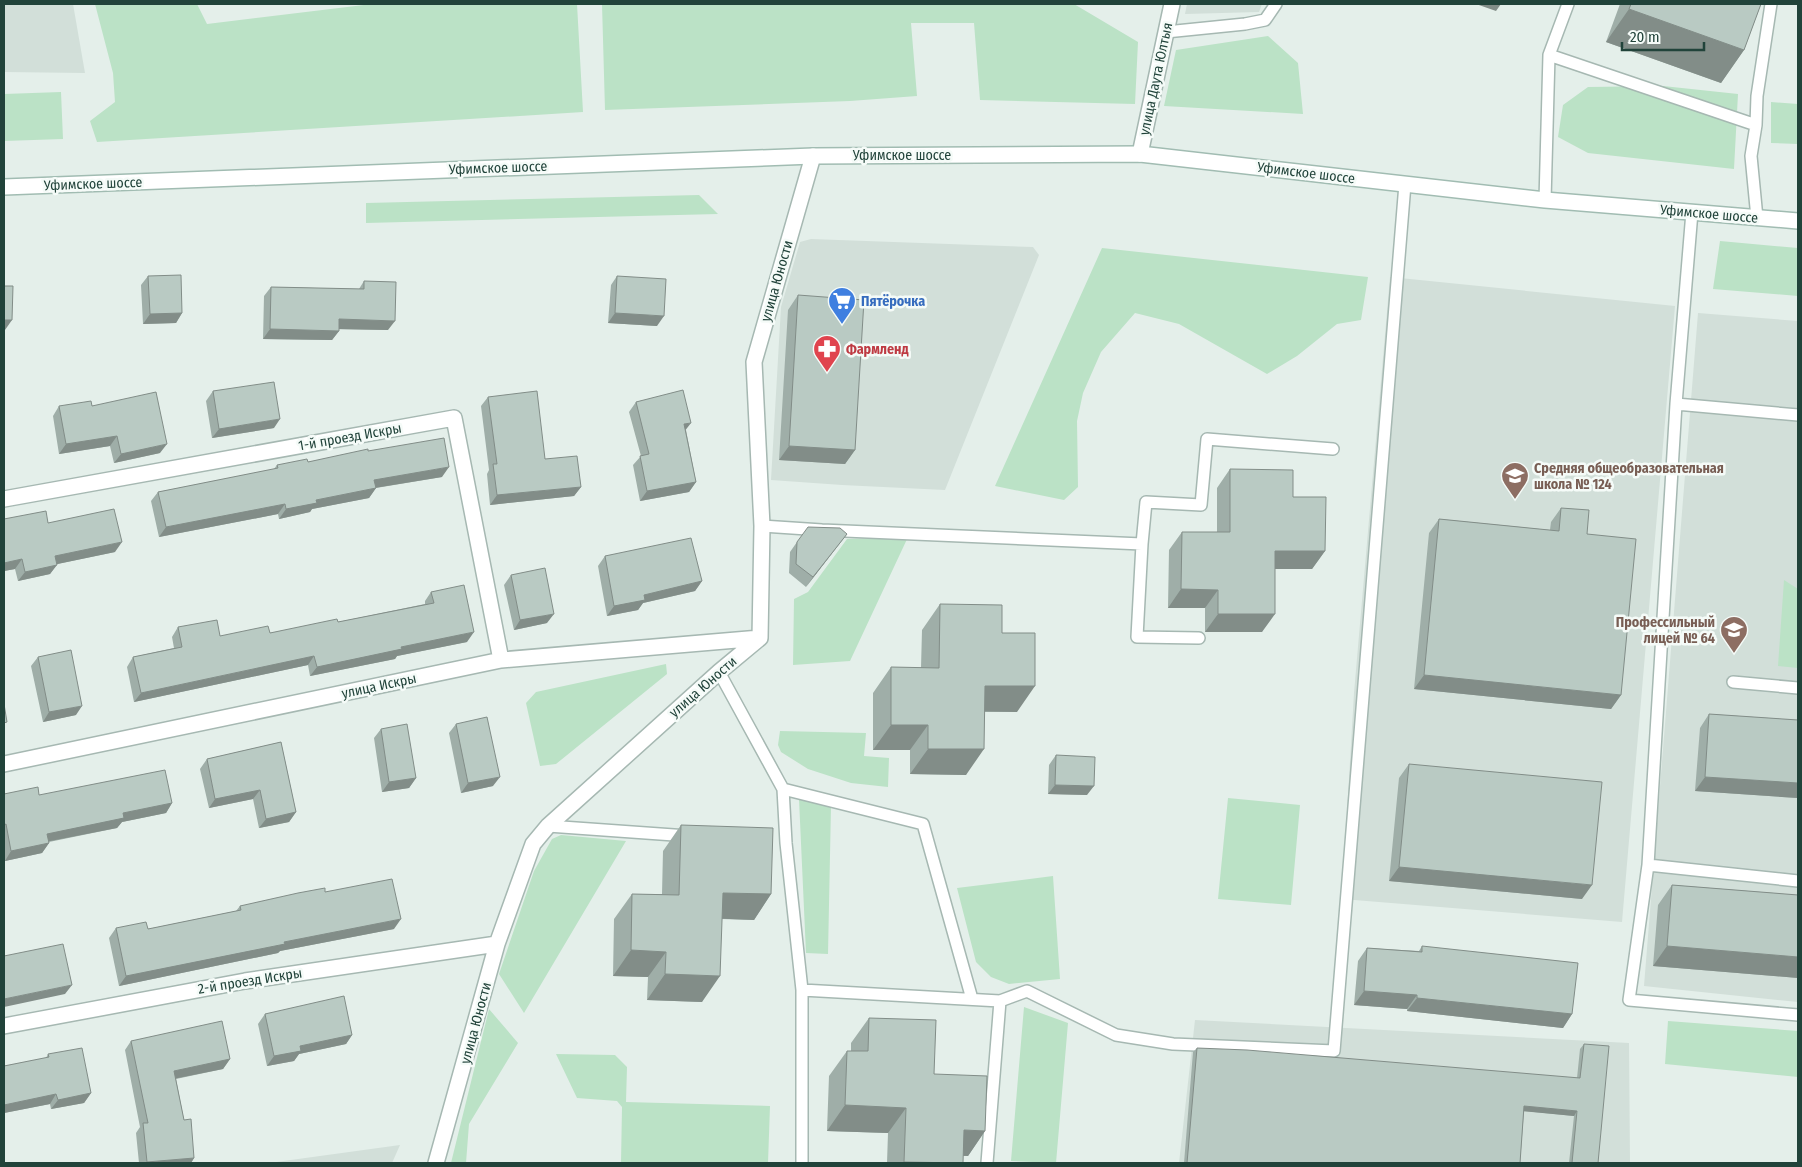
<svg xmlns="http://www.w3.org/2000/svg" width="1802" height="1167" viewBox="0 0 1802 1167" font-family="'Fira Sans Condensed',sans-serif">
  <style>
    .built { fill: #d2dfd9 }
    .green { fill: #bbe2c6 }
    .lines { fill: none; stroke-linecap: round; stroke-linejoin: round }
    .service-casing { stroke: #a6b8b2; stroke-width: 14 }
    .minor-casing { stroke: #a6b8b2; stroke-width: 18 }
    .secondary-casing { stroke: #a1bcb2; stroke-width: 18 }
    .service { stroke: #fff; stroke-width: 11 }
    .minor { stroke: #fff; stroke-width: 15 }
    .secondary { stroke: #fff; stroke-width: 15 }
    .wall { fill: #9faea8 }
    .shaded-wall { fill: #828d88 }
    .building { fill: #b9cac3; stroke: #828d88 }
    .labels { text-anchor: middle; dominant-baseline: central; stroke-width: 5; stroke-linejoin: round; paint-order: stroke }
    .street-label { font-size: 14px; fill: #21433a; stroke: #f5fbf8 }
    .shop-label { font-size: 14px; font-weight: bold; fill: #366cbe; stroke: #f5fbf8; text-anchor: start }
    .health-label { font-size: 14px; font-weight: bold; fill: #be3a42; stroke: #f5fbf8; text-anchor: start }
    .education-label { font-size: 14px; font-weight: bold; fill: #785e54; stroke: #f5fbf8; text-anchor: start }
  </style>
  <rect width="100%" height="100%" fill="#e4efea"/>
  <path class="built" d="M4 4H73L85 73 4 72Z
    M1187 4H1262L1259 12 1185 14Z
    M811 239 1033 247 1039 255 945 490 842 485 771 480 781 307 800 242Z
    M1390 277 1675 306 1622 922 1342 899 1354 693Z
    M1698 313 1798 321V1002L1644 986Z
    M1195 1020 1629 1043 1630 1163H1179Z
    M400 1145 392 1163H269Z"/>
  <path class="green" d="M95 4H197L207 24 372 4H577L583 112 97 142 90 121 115 102 113 73Z
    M602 4H1074L1138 42 1135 104 980 100 974 23H911L917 96 850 101 605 110Z
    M1268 36 1298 63 1303 114 1164 106 1176 50Z
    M1663 86 1738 94 1734 169 1588 153 1558 137 1563 105 1588 87Z
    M61 92 63 139 4 141V94Z
    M1771 102 1798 104V144L1771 143Z
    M699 195 718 214 366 223V203Z
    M1720 241 1798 248V296L1713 289Z
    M1102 248 1368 277 1361 320 1337 324 1297 356 1267 374 1179 324 1135 313 1101 352 1083 393 1077 421 1078 487 1064 500 995 486Z
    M908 537 850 661 793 665 794 599 808 592 847 539Z
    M1784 580 1798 589V668L1778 666Z
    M666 664 667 674 556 764 540 766 526 703 536 692Z
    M780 731 866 733 864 756 889 758 888 787 851 783 808 769 781 752 778 745Z
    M1228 798 1300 805 1291 905 1218 899Z
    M799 799 831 806 828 954 806 953Z
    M561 835 626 841 524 1013 499 974 534 871 552 839Z
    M1053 876 1060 979 1009 984 991 977 976 962 957 888Z
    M1024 1007 1068 1023 1056 1163 1011 1161Z
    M489 1009 518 1043 469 1124 466 1163H451Z
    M1668 1021 1798 1031V1077L1665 1064Z
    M556 1054 615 1055 627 1067 626 1102 770 1106 768 1163H621L622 1107 617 1101 577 1098Z"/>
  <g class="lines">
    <defs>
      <path id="service" d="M1166 32 1245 24 1265 20 1276 4
        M1549 55 1756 125 1751 156 1757 218
        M1756 125 1757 96 1771 4
        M1545 200 1549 55 1568 4
        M1692 212 1676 404 1648 865 1629 1000 1798 1015
        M1676 404 1798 415
        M762 526 822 530 1142 544 1146 502 1201 505 1207 439 1333 449
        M1142 544 1137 637 1199 638
        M719 672 783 789 786 843 802 990V1163
        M1733 682 1798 688
        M783 789 923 824 972 999
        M548 826 688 836
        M1648 865 1798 881
        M802 990 1000 1001 1027 991 1116 1035 1173 1044 1334 1051 1405 184
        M987 1163 1000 1001"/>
      <path id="minor" d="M1140 154 1172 4
        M4 499 454 418 501 660
        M4 764 501 660 760 638
        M4 1026 245 981 497 944
        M436 1163 497 944 533 844 548 826 719 672 760 638 762 526 754 362 813 156"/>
      <path id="secondary" d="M4 187 813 156 1140 154 1545 200 1798 221"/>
    </defs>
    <use href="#service" class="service-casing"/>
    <use href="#minor" class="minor-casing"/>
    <use href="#secondary" class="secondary-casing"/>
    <use href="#service" class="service"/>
    <use href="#minor" class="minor"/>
    <use href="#secondary" class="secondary"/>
  </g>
  <path class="wall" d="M1620 4H1761L1744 50 1721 83 1606 42Z
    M148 276 182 313 176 323 143 324 141 285Z
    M617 276 657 326 608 323 611 285Z
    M364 281 388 330 339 329V331L332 340 263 339 264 296 271 287 359 289Z
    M798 295 855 450 845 464 779 460 788 310Z
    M213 391 274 428 212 438 206 401Z
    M488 397 545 459 581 487 574 496 490 505 487 474 489 470 481 406Z
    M636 402 686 430 696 482 689 492 640 501 633 465 641 456 629 412Z
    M59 406H92L160 453 114 463 110 446 59 454 53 416Z
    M368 451 442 477 376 488 369 498 312 509 310 512 279 519 278 514 159 537 151 501 158 492 274 469 277 465 308 462Z
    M1230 469 1293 497 1325 551 1312 569H1275L1262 632H1205V608H1168L1169 550 1182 532H1217V488Z
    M1561 508 1587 534 1621 695 1611 709 1414 689 1429 533 1439 519 1550 530 1551 522Z
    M4 519 48 523 115 552 57 564 50 574 18 581 15 569 4 571Z
    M847 534 806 587 789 573 790 552 797 542Z
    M605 556 702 581 695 591 643 603 638 610 607 616 598 566Z
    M511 575 547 623 514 630 504 585Z
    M431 592 467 642 397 656 395 659 310 676 308 665 134 702 127 667 133 657 174 648 172 637 178 627 220 636 270 633 338 622 425 604V601Z
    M940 604 1002 633 1017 712H984L966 775 910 774V750H873V693L891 667 921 668 922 630Z
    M38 657 76 715 43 722 31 666Z
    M1709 714 1798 720V798L1695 791 1700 728Z
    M456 724 493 786 461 793 449 733Z
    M381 729 416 778 409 788 382 792 374 738Z
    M281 742 296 812 289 822 259 828 253 799 209 808 200 769 207 759Z
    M1056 755 1087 795 1048 794 1049 765Z
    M1409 764 1582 899 1389 881 1399 778Z
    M4 794 39 795 172 803 166 813 122 822 117 828 49 842V843L42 853 5 861 4 857Z
    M681 825 771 894 754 920 722 919 702 1002 647 1000 648 977 613 976 614 919 632 894H662L663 851Z
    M1672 885 1798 895V978L1653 966 1658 905Z
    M325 892 394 929 280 951 278 953 119 986 109 938 116 928 148 929 236 911 240 906Z
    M1422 946 1572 1014 1563 1028 1407 1011V1009L1354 1005 1358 961 1367 948 1419 951Z
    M265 1014 352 1035 346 1044 299 1054 294 1061 267 1066 258 1024Z
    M869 1018 934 1074 985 1131 968 1156H963V1163H887L888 1133 827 1131 829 1076 847 1051H851V1043Z
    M131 1041 230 1059 223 1069 176 1079 184 1120 194 1158 191 1163H139L136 1133 140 1127 125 1050Z
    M1584 1044 1598 1163H1569L1574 1116 1524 1111 1520 1163H1184L1193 1052 1197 1048 1577 1078 1580 1049Z
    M48 1054 91 1093 84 1103 51 1109 50 1104 4 1113V1066L46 1058Z"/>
  <path class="shaded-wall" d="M1476 4H1501L1496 11Z
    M1629 9 1744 50 1721 83 1606 42Z
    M182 313 176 323 143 324 150 314Z
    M615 313 664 316 657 326 608 323Z
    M339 319 395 321 388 330 333 329Z
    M4 320H12L5 330H4Z
    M270 329 339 331 332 340 263 339Z
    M280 419 274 428 212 438 219 429Z
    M691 423 684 432V424Z
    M117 436 110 446 59 454 66 444Z
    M167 444 160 453 114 463 121 454Z
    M789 446 855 450 845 464 779 460Z
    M449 467 442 477 368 489 374 480Z
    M696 482 689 492 640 501 647 491Z
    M581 487 574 496 490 505 497 495Z
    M376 488 369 498 312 509 310 512 279 519 286 509 316 500Z
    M285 504 278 514 159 537 166 527Z
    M847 534 840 543 806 587 813 577Z
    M122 542 115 552 48 566 55 556Z
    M1275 551H1325L1312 569H1262Z
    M22 559 15 569 4 571V563Z
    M57 565 50 574 18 581 25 572Z
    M702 581 695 591 643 603 638 610 607 616 614 606 644 595Z
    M1181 589 1218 590 1205 608H1168Z
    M554 614 547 623 514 630 520 620Z
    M1218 614H1275L1262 632H1205Z
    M474 632 467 642 397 656 395 659 310 676 317 667 401 647Z
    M314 656 308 665 134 702 141 693Z
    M1424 675 1621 695 1611 709 1414 689Z
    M985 686H1035L1017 712 967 711Z
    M82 706 76 715 43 722 49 712Z
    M891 725H928L910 750H873Z
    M928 749H984L966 775 910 774Z
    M500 777 493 786 461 793 468 783Z
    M1705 777 1798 783V798L1695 791Z
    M416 778 409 788 382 792 389 782Z
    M1055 785 1094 786 1087 795 1048 794Z
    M260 790 253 799 209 808 215 799Z
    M172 803 166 813 122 822 117 828 40 843 47 834 123 813Z
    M296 812 289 822 259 828 266 819Z
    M49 843 42 853 5 861 11 851Z
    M1399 867 1592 885 1582 899 1389 881Z
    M723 893 771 894 754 920 705 918Z
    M401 919 394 929 280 951 278 953 119 986 126 976 284 942Z
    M1667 946 1798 957V978L1653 966Z
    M631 950 666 952 648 977 613 976Z
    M665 974 720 976 702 1002 647 1000Z
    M72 985 65 994 4 1007V999Z
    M1364 991 1417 995 1407 1009 1354 1005Z
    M1417 998 1572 1014 1563 1028 1407 1011Z
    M352 1035 346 1044 299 1054 294 1061 267 1066 274 1056 300 1046Z
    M230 1059 223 1069 168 1080 174 1071Z
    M91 1093 84 1103 51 1109 58 1100Z
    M56 1094 50 1104 4 1113V1105Z
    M845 1105 906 1108 888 1133 827 1131Z
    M1524 1106 1577 1111 1574 1116 1521 1111Z
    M964 1130 985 1131 968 1156 946 1155Z
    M194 1158 191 1163H146L147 1162Z
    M904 1162 947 1163H903Z"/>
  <path class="building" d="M1631 4H1761L1744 50 1629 9Z
    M181 275 182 313 150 314 148 276Z
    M617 276 666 279 664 316 615 313Z
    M364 281 396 282 395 321 339 319V331L270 329 271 287 364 289Z
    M4 286H13L12 320H4Z
    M798 295 864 300 855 450 789 446Z
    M274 382 280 419 219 429 213 391Z
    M683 390 691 423 684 424 696 482 647 491 640 456 649 454 636 402Z
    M537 391 545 459 577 456 581 487 497 495 493 464H497L488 397Z
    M156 392 167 444 121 454 117 436 66 444 59 406 91 401 92 406Z
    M444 438 449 467 374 480 376 488 316 500 317 503 286 509 285 504 166 527 158 492 278 468 277 465 307 459 308 462 368 449V451Z
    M1230 469 1293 470V497H1326L1325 551H1275V614H1218V590L1181 589 1182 532H1230Z
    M1561 508 1589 510 1587 534 1636 539 1621 695 1424 675 1439 519 1559 531Z
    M114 509 122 542 55 556 57 565 25 572 22 559 4 563V519L46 511 48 523Z
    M808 527 840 528 847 534 813 577 796 564 797 542Z
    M691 538 702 581 644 595 645 600 614 606 605 556Z
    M545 568 554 614 520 620 511 575Z
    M464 585 474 632 401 647 402 649 317 667 314 656 141 693 133 657 182 647 178 627 217 620 220 636 268 626 270 633 337 619 338 622 434 603 431 592Z
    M940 604 1002 605V633H1035V686H985L984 749H928V725H891V667L939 668Z
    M71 650 82 706 49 712 38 657Z
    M4 704 7 722 4 723Z
    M1709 714 1798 720V783L1705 777Z
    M487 717 500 777 468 783 456 724Z
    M407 724 416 778 389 782 381 729Z
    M281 742 296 812 266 819 260 790 215 799 207 759Z
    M1056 755 1095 757 1094 786 1055 785Z
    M1409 764 1602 782 1592 885 1399 867Z
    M165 770 172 803 123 813 124 818 47 834 49 843 11 851 6 824 4 825V794L38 787 39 795Z
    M681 825 773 828 771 894 723 893 720 976 665 974 666 952 631 950 632 894 679 895Z
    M392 879 401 919 284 942 285 944 126 976 116 928 146 922 148 929 241 910 240 906 298 893 325 888V892Z
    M1672 885 1798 895V957L1667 946Z
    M63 944 72 985 4 999V956Z
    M1422 946 1578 963 1572 1014 1417 998V995L1364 991 1367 948 1422 952Z
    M344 996 352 1035 300 1046 301 1051 274 1056 265 1014Z
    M869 1018 936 1020 934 1074 987 1076 985 1131 964 1130 963 1163 904 1162 906 1108 845 1105 847 1051H868Z
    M222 1021 230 1059 174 1071 184 1120 191 1119 194 1158 147 1162 143 1123H148L131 1041Z
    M1584 1044 1609 1046 1598 1163H1572L1577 1111 1524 1106 1520 1163H1187L1197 1048 1247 1050 1580 1078Z
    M82 1048 91 1093 58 1100 56 1094 4 1105V1066L49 1057 48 1054Z"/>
  <defs>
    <symbol id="supermarket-pin" viewBox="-11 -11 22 30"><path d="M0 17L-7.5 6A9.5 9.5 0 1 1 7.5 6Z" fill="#3f7fe0" stroke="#f5fbf8"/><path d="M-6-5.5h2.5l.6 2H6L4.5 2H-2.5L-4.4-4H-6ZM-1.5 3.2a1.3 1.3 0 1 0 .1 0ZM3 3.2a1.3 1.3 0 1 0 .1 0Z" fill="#fff"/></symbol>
    <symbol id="pharmacy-pin" viewBox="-11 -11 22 30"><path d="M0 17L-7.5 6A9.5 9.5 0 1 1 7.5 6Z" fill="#e0444e" stroke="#f5fbf8"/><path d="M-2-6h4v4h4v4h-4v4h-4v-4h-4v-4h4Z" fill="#fff"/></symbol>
    <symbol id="school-pin" viewBox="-11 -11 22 30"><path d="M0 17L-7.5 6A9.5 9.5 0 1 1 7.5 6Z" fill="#8d6e63" stroke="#f5fbf8"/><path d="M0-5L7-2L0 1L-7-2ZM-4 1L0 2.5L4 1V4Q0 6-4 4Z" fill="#fff"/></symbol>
    <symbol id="university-pin" viewBox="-11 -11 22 30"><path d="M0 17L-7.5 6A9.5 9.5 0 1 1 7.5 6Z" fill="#8d6e63" stroke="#f5fbf8"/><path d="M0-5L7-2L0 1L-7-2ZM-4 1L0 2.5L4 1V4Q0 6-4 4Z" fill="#fff"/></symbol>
  </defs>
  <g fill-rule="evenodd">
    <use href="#supermarket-pin" x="826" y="285" width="32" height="43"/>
    <use href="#pharmacy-pin" x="811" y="333" width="32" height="43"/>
    <use href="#school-pin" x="1499" y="460" width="32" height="43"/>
    <use href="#university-pin" x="1718" y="614" width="32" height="43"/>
  </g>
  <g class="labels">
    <g class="street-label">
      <text transform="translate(1156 79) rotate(-78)">улица Даута Юлтыя</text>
      <text x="902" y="155">Уфимское шоссе</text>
      <text transform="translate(498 168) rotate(-2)">Уфимское шоссе</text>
      <text transform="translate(1306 173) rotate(7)">Уфимское шоссе</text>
      <text transform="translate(93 184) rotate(-2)">Уфимское шоссе</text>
      <text transform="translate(1709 214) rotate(5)">Уфимское шоссе</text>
      <text transform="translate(777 281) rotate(-74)">улица Юности</text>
      <text transform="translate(350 437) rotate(-10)">1-й проезд Искры</text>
      <text transform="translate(379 686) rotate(-12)">улица Искры</text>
      <text transform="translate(703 687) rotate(-41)">улица Юности</text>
      <text transform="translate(250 981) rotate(-9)">2-й проезд Искры</text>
      <text transform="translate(476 1023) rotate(-75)">улица Юности</text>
    </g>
    <g class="shop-label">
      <text x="861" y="301">Пятёрочка</text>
    </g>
    <g class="health-label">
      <text x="846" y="349">Фармленд</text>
    </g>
    <g class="education-label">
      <text x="1534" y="468">Средняя общеобразовательная<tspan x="1534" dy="16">школа № 124</tspan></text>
      <text x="1715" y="622" text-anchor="end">Профессильный<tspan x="1715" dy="16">лицей № 64</tspan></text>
    </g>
  </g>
  <rect width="1802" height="1167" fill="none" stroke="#21433a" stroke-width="10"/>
  <path d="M1622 42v8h82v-8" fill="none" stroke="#21433a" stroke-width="2.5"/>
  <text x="1630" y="42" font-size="15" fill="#21433a" stroke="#f5fbf8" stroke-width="4" paint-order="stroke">20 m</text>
</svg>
